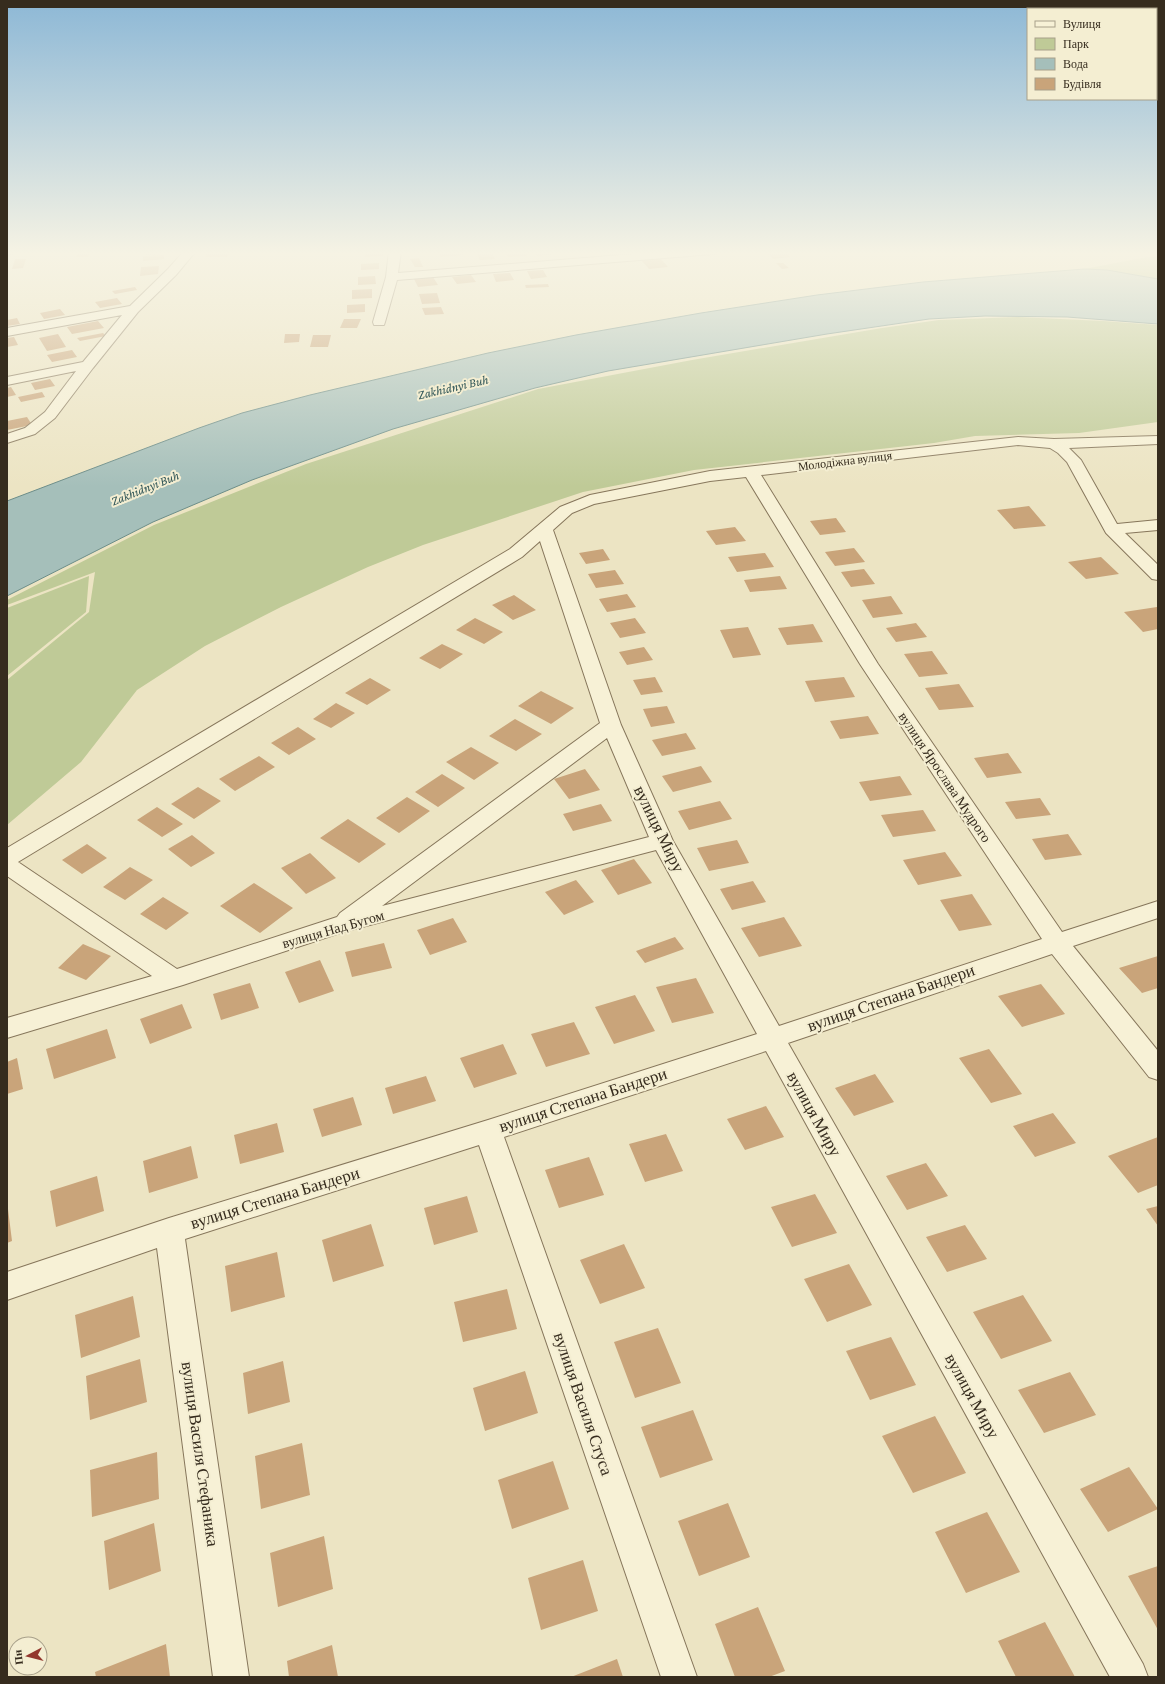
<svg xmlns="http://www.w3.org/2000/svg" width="1165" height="1684" viewBox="0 0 1165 1684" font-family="'Crimson Pro',serif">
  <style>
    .green { fill: #bfca97 }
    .water { fill: #a5bfba; stroke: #6c8d89 }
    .building { fill: #c9a47a }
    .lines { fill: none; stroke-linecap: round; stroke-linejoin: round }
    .minor-casing { stroke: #86765b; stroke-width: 2 }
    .minor { fill: #f7f1d6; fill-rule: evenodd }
    .labels { text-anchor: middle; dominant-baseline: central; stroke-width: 4; stroke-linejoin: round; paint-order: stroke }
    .far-street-label { font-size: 12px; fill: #362c1e; stroke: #f4eed2 }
    .far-water-label { font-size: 13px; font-style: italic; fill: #2e5456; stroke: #f4eed2 }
    .street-label { font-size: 14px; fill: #362c1e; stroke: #f4eed2 }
    .near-street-label { font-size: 17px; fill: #362c1e; stroke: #f4eed2 }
  </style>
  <rect width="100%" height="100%" fill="#ece4c3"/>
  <path class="green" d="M1158 256V279L1107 270 1084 269 1142 258Z
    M1018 317 1103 321 1158 325V422L1079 433 975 436 934 443 694 470 583 492 423 545 368 567 281 607 205 646 137 690 81 762 7 825V680L89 612 95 572 7 605V600L154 525 306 464 538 389 692 360 882 328 939 320Z
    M89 576 86 612 7 676V608Z"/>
  <path class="water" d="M1084 269 1107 270 1158 279V324L1067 317 985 316 929 319 827 334 608 371 535 388 393 429 252 480 153 522 7 596V501L199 428 242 413 310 395 488 353 576 335 701 313 817 295 923 282Z"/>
  <path class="building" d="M78 251H90L88 257H76Z
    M146 251H159V254L146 255Z
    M209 251H230L227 257H205Z
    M366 251H383V256L365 257Z
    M461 251 464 255 441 257 438 253Z
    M524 251 527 256 508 257 505 252Z
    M534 251H552L554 254 537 256Z
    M785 251 790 257 773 259 767 252Z
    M492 253 495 259 480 260 477 254Z
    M164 255V259L143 261V256Z
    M419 258 423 267H415L410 259Z
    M660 258 668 267 649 269 641 260Z
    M15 259H26L23 268 12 269Z
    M379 263V269L361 270V264Z
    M776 263H783L789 268 782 269Z
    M159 266 158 274 140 276 141 267Z
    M543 270 547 277 531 279 527 271Z
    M510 273 514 280 496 282 493 274Z
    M471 275 476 282 457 284 452 277Z
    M375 276 376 284 358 285V277Z
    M433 277 438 285 418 287 414 279Z
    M548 284 549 287 526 288 525 285Z
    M135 287 137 290 115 294 112 291Z
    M372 289V298L352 299V290Z
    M437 293 440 303 422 304 419 294Z
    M117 298 122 304 100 308 95 302Z
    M365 304V312L347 313V305Z
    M441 307 444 314 425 315 422 308Z
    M60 309 65 315 44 319 40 313Z
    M17 318 20 324 7 326V320Z
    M344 319H361L357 328H340Z
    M98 321 104 328 72 334 67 327Z
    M103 333 106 336 80 341 77 338Z
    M58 334 66 347 47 351 39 338Z
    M285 334H300L299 342 284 343Z
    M313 335H331L328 347H310Z
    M14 337 18 345 7 347V338Z
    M72 350 77 357 52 362 47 355Z
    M50 379 55 386 35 390 31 383Z
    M11 387 16 395 7 397V388Z
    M42 392 45 397 21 402 18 397Z
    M27 417 32 425 7 430V421Z
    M1029 506 1046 526 1014 529 997 510Z
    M836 518 846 532 820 535 810 521Z
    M735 527 746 541 716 545 706 531Z
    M854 548 865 562 835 566 825 552Z
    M603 549 610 560 586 564 579 553Z
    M765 553 774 567 737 572 728 557Z
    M1101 557 1119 574 1086 579 1068 562Z
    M864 569 875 584 851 587 841 572Z
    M615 570 624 584 596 588 588 574Z
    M780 576 787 589 750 592 744 580Z
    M627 594 636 607 607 612 599 599Z
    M514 595 536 610 513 620 492 605Z
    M891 596 903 614 873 618 862 600Z
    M1157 607 1158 629 1143 632 1124 612Z
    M475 618 503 632 484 644 456 630Z
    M635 618 646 633 620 638 610 623Z
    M916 623 927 637 896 642 886 628Z
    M813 624 823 642 787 645 778 628Z
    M748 627 761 655 733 658 720 630Z
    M442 644 463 654 440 669 419 658Z
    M644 647 653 660 627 665 619 652Z
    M932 651 948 674 919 677 904 654Z
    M655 677 663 692 641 695 633 680Z
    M844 677 855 697 815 702 805 681Z
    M370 678 391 690 367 705 345 693Z
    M959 684 974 707 939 710 925 688Z
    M541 691 574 708 551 724 518 706Z
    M336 703 355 713 331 728 313 719Z
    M667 706 675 723 651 727 643 709Z
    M868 716 879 734 840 739 830 721Z
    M515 719 542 734 516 751 489 736Z
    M298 727 316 739 289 755 271 743Z
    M686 733 696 749 662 756 652 740Z
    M471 747 499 763 474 780 446 762Z
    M1008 753 1022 773 987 778 974 758Z
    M259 756 275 767 235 791 219 779Z
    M701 766 712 782 673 792 662 776Z
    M585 769 600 790 569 799 554 779Z
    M442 774 465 788 438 807 415 792Z
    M900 776 912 795 870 801 859 782Z
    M198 787 221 801 194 819 171 804Z
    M407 797 430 811 399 833 376 818Z
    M1040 798 1051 815 1016 819 1005 802Z
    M720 801 732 819 689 830 678 811Z
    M601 804 612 821 573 831 563 814Z
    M157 807 183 824 162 837 137 820Z
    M923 810 936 831 893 837 881 815Z
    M348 819 386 844 359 863 320 838Z
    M1068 834 1082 855 1045 860 1032 839Z
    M192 835 215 853 191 867 168 849Z
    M737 840 749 863 709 871 697 848Z
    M87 844 107 858 82 874 62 860Z
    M945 852 962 876 918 885 903 860Z
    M310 853 336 878 306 894 281 868Z
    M634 859 652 883 618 895 601 870Z
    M130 867 153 880 125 900 103 887Z
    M576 880 594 902 564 915 545 892Z
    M753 881 766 902 732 910 720 889Z
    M254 883 293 908 260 933 220 906Z
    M972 894 992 925 959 931 940 900Z
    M163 897 189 913 166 930 140 914Z
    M784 917 802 946 759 957 741 928Z
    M453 918 467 942 430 955 417 930Z
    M675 937 684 949 645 963 636 951Z
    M384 943 392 968 352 977 345 952Z
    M83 944 111 956 86 980 58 968Z
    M1158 956V988L1142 993 1119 968Z
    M320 960 334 991 299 1003 285 972Z
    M696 978 714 1013 672 1023 656 987Z
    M250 983 259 1008 221 1020 213 994Z
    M1041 984 1065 1014 1022 1027 998 996Z
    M635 995 655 1031 614 1044 595 1007Z
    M182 1004 192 1028 150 1044 140 1019Z
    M574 1022 590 1054 546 1067 531 1034Z
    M107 1029 116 1058 54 1079 46 1049Z
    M503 1044 517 1074 474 1088 460 1058Z
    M989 1049 1022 1094 991 1103 959 1058Z
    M17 1058 23 1089 7 1094V1062Z
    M875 1074 894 1102 854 1116 835 1088Z
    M426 1076 436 1101 393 1114 385 1088Z
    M353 1097 362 1125 322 1137 313 1109Z
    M766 1106 784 1137 745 1150 727 1119Z
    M1053 1113 1076 1143 1035 1157 1013 1126Z
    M277 1123 284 1152 240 1164 234 1135Z
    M666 1134 683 1171 645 1182 629 1144Z
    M1158 1137V1185L1138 1193 1108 1156Z
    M191 1146 198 1178 149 1193 143 1161Z
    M589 1157 604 1195 559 1208 545 1170Z
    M926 1163 948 1196 907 1210 886 1176Z
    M97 1176 104 1211 56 1227 50 1191Z
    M815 1194 837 1233 792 1247 771 1207Z
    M467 1196 478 1232 434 1245 424 1208Z
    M1158 1206V1226L1146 1209Z
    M8 1209 12 1241 7 1243V1210Z
    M371 1224 384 1266 333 1282 322 1240Z
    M965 1225 987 1259 947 1272 926 1237Z
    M624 1244 645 1288 600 1304 580 1260Z
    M277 1252 285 1297 231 1312 225 1266Z
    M849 1264 872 1305 827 1322 804 1279Z
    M507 1289 517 1329 463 1342 454 1302Z
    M1023 1295 1052 1341 1001 1359 973 1312Z
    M133 1296 140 1337 81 1358 75 1315Z
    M658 1328 681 1383 635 1398 614 1342Z
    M891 1337 916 1385 870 1400 846 1351Z
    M140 1359 147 1402 90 1420 86 1376Z
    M283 1361 290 1402 248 1414 243 1373Z
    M525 1371 538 1413 485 1431 473 1388Z
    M1070 1372 1096 1415 1044 1433 1018 1390Z
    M693 1410 713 1460 660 1478 641 1427Z
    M935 1416 966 1473 913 1493 882 1436Z
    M302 1443 310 1495 261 1509 255 1456Z
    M157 1452 159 1499 92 1517 90 1470Z
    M553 1461 569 1509 512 1529 498 1480Z
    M1129 1467 1158 1509 1108 1532 1080 1489Z
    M728 1503 750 1557 699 1576 678 1521Z
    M987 1512 1020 1572 966 1593 935 1532Z
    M154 1523 161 1571 109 1590 104 1541Z
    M324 1536 333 1589 278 1607 270 1553Z
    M583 1560 598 1611 541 1630 528 1578Z
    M1158 1566V1630L1128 1576Z
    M758 1607 785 1671 769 1677H735L715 1624Z
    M1045 1622 1075 1677H1016L998 1641Z
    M166 1644 170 1677H96L95 1672Z
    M332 1645 338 1677H289L287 1661Z
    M617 1659 623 1677H571Z"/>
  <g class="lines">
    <defs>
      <path id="minor" d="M7 251H15L13 253 7 255Z
        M184 251H196L176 275 138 312 93 368 55 418 35 434 7 443V434L25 428 45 412 76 371 7 385V377L83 362 122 315 7 336V328L130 306 168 269Z
        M389 251H401L398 273 671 251H719L717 253 713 254 397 280 385 322 384 325H374L373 322 386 277Z
        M1158 436V444L1069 448 1081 460 1117 524 1158 520V530L1125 533 1158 565V580L1152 579 1106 533 1067 462 1058 453 1050 448 1018 445 761 475 878 664 1062 932 1158 901V918L1073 946 1158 1051V1080L1149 1077 1052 954 788 1043 1143 1664 1148 1677H1110L766 1051 504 1137 697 1677H661L479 1145 185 1239 249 1677H213L157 1248 7 1300V1272L169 1218 488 1120 757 1034 656 850 343 932 183 985 7 1038V1018L152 976 7 876V848L510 549 560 507 590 495 710 471 1018 437 1054 439ZM746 477 860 664 1042 939 779 1026 673 841 621 725 553 530 572 513 594 504 710 481ZM540 541 600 723 340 913 337 917 177 969 18 862 522 557ZM607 738 649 837 382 906Z"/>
    </defs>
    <use href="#minor" class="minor-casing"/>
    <use href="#minor" class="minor"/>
  </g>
  <linearGradient id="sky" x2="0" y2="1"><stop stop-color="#8db8d6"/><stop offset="0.52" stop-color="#f6f3e4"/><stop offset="1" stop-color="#f6f3e4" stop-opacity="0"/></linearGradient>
  <rect width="1165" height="487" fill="url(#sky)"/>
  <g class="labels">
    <g class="far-street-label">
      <text transform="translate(845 461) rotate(-7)">Молодіжна вулиця</text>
    </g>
    <g class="far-water-label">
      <text transform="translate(453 387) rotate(-13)">Zakhidnyi Buh</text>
      <text transform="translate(145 488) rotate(-22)">Zakhidnyi Buh</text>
    </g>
    <g class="street-label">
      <text transform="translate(945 777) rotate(56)">вулиця Ярослава Мудрого</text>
      <text transform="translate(333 929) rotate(-16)">вулиця Над Бугом</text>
    </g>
    <g class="near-street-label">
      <text transform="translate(659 829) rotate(64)">вулиця Миру</text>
      <text transform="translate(891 998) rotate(-19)">вулиця Степана Бандери</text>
      <text transform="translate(583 1100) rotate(-18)">вулиця Степана Бандери</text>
      <text transform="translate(814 1114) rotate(61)">вулиця Миру</text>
      <text transform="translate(275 1198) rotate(-17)">вулиця Степана Бандери</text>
      <text transform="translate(972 1396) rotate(61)">вулиця Миру</text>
      <text transform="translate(583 1404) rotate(71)">вулиця Василя Стуса</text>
      <text transform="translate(200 1454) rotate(82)">вулиця Василя Стефаника</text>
    </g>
  </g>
  <rect width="1165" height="1684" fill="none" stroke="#362c1e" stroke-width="16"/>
  <rect x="1027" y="8" width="130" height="92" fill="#f4eed2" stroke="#a8a08a"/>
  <rect x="1035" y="21" width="20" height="6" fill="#f7f1d6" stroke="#a8a08a"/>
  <text x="1063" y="28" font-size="12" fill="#362c1e">Вулиця</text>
  <rect x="1035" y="38" width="20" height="12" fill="#bfca97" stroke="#a8a08a"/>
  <text x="1063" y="48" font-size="12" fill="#362c1e">Парк</text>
  <rect x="1035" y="58" width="20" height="12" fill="#a5bfba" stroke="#a8a08a"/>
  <text x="1063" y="68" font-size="12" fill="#362c1e">Вода</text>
  <rect x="1035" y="78" width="20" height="12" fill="#c9a47a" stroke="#a8a08a"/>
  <text x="1063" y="88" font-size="12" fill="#362c1e">Будівля</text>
  <g transform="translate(28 1656) rotate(263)"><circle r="19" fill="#f4eed2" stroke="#a8a08a"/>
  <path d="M0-3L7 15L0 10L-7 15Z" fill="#93372d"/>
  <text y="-6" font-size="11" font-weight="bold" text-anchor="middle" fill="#362c1e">Пн</text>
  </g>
</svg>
